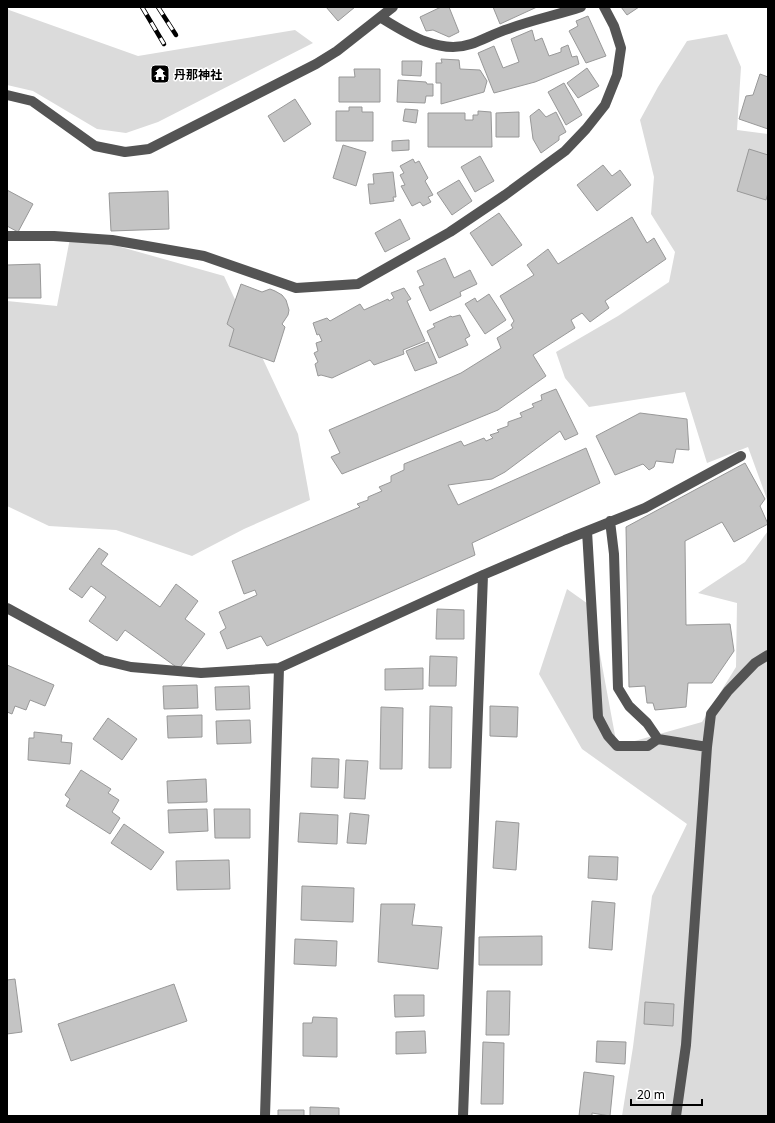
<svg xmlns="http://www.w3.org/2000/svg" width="775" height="1123" viewBox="0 0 775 1123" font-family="'Noto Sans','Noto Sans JP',sans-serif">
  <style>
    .green { fill: #dbdbdb }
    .building { fill: #c4c4c4; stroke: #989898 }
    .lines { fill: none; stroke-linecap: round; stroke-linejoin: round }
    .minor { stroke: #545454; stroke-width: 10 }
    .rail-casing { stroke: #000; stroke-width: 4.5 }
    .rail { stroke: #fff; stroke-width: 3; stroke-dasharray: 9; stroke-linecap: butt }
    .labels { text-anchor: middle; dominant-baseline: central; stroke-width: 3; stroke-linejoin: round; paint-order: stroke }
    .poi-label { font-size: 12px; font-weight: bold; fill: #000; stroke: #fff; text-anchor: start }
  </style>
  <rect width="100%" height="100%" fill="#fff"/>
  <path class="green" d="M7 8 9 10 138 56 295 30 313 43 158 122 126 133 97 129 33 91 7 85Z
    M727 34 741 67 737 130 768 134V502L748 447 707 463 685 392 589 407 565 378 556 352 618 316 669 282 675 252 651 214 654 177 640 120 658 87 687 41Z
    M71 233 224 276 298 434 310 500 244 529 192 556 116 530 49 526 7 506V301L57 306Z
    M768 531V1116H622L633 1047 652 896 687 824 582 749 539 674 567 589 591 606 617 746 702 722 736 667 737 603 698 593 745 562Z"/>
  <path class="building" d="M326 7H355L338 21Z
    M441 7H449L459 32 449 37 433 30 426 31 420 17Z
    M493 7H537L500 24Z
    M621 7H639L627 15Z
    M588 16 606 56 586 63 569 31 578 26 576 21Z
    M532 30 535 41 542 38 549 56 561 52V48L568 45 572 57 577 56 579 64 535 82 494 93 478 53 494 46 503 68 519 62 511 39Z
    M441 59 459 60 460 69 480 70 487 81 484 92 441 104V83H436V63H442Z
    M402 61H422L421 76 402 75Z
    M587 68 599 86 578 98 567 83Z
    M354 69H380V102H339V77H355Z
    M760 74 768 77V129L739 119 746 96 753 95Z
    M398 80 426 82 427 84H433V96H426L425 103 397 102Z
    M564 83 582 115 566 125 548 92Z
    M295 99 311 124 284 142 268 116Z
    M349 107H362V112H373V141H336V111H349Z
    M405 109 418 110 416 123 403 121Z
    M539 109 546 117 556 112 566 132 559 136V140L541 153 533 139 530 116Z
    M478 111 491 112 492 147H428V113H465V120H473V115H478Z
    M519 112V137H496V113Z
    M409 140V150L392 151V141Z
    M343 145 366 152 356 186 333 178Z
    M749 149 768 155V193L766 200 737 191Z
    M480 156 494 181 475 192 461 167Z
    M413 159 415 163 419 161 428 178 425 181 433 195 428 197 431 202 423 206 420 202 412 206 401 186 405 185 400 175 404 173 400 166Z
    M603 165 612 176 620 170 631 185 597 211 577 185Z
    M393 172 396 197H393L394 201 370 204 368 184H374L373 174Z
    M459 180 472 201 452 215 437 193Z
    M7 190 33 204 18 232 7 226Z
    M168 191 169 229 111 231 109 193Z
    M499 213 522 245 492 266 470 233Z
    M632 217 647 243 654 238 666 259 605 301 609 308 590 322 582 313 571 320 575 328 533 355 546 376 498 410 342 474 331 457 340 453 329 430 461 373 501 348 497 338 513 328 511 325 514 321 500 296 534 275 527 265 548 249 558 264Z
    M400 219 410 239 385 252 375 233Z
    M445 258 454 278 470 270 477 284 460 292 461 296 430 311 419 287 424 285 417 271Z
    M40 264 41 298H7V265Z
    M241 284 262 292 270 289 275 291 282 295 286 300 289 310 288 315 282 324 285 327 274 362 229 346 234 329 227 324Z
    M404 288 411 299 407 301 425 341 403 350 404 354 374 365 370 360 332 378 321 375 318 376 315 364 318 362 314 353 318 351 316 343 322 341 319 334 317 335 313 323 327 318 330 321 360 304 364 310 388 299 389 301 394 298 391 293Z
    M489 294 506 320 485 334 465 304 475 298 477 302Z
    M460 315 470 336 465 339 468 345 439 358 427 331 435 327 433 324 451 316 452 317Z
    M428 342 437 363 415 371 406 351Z
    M556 389 578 434 565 440 560 431 505 472 492 479 448 485 458 505 586 448 600 483 472 543 475 555 267 646 261 636 227 649 220 632 226 628 219 612 257 595 255 590 244 594 232 561 360 507 357 504 368 500V497L382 491 379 487 391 482V476L404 470V464L461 441 464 446 484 438 486 441 493 438 490 435 499 432 497 430 508 426V422L522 417 520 413 534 407 532 404 542 400 541 395Z
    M640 413 687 419 689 450 676 449 673 463 656 461 654 467 649 470 643 464 615 475 596 436Z
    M745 463 765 499 760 506 768 524 734 542 722 522 685 541 686 625 730 624 734 651 712 683H688L686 707 655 710 653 703H647L645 686 629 687 626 527Z
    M99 548 108 554 101 564 160 607 176 584 198 601 185 619 205 634 179 669 125 630 117 641 89 621 106 597 91 586 82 598 69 589Z
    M437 609 464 610V639H436Z
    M430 656 457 657 456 686H429Z
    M7 665 54 685 45 706 30 700 26 710 15 706 12 714 7 712Z
    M423 668V689L385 690V669Z
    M197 685 198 708 164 709 163 686Z
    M249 686 250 709 216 710 215 687Z
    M430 706 452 707 451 768H429Z
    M490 706 518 707 517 737 490 736Z
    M381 707 403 708 402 769H380Z
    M202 715V737L168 738 167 716Z
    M108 718 137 739 122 760 93 739Z
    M250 720 251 743 217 744 216 721Z
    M34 732 62 735 61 742 72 743 70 764 28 760 29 738H34Z
    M312 758 339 759 338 788 311 787Z
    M346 760 368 761 365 799 344 798Z
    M81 770 111 789 108 793 119 800 112 812 120 818 110 834 66 806 70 799 65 795Z
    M206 779 207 802 168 803 167 781Z
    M207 809 208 831 169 833 168 810Z
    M214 809H250V838H215Z
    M300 813 338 815 337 844 298 842Z
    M350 813 369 815 366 844 347 843Z
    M496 821 519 823 516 870 493 868Z
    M124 824 164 852 151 870 111 843Z
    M589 856 618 857 617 880 588 878Z
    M229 860 230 889 177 890 176 861Z
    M302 886 354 888 353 922 301 920Z
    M592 901 615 903 612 950 589 948Z
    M381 904H415L412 925 442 927 438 969 378 962Z
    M542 936V965H479V937Z
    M295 939 337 941 336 966 294 964Z
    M15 979 22 1032 7 1034V980Z
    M174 984 187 1021 71 1061 58 1024Z
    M487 991H510L509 1035H486Z
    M394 995H424V1016L395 1017Z
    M645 1002 674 1004 673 1026 644 1024Z
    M313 1017 337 1018V1057L303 1056V1023H312Z
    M425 1031 426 1053 396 1054V1032Z
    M597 1041 626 1042 625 1064 596 1062Z
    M483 1042 504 1043 503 1104H481Z
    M584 1072 614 1076 610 1116 592 1113V1116H579Z
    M310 1107 339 1108V1116H310Z
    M278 1110H304V1116H278Z"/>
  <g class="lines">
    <path class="minor" d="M380 17C406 33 439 55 471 44 483 40 495 33 508 29 532 20 557 15 581 7
      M7 95 32 101 95 146 125 152 149 149 316 64 337 51 393 7
      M7 236H54L112 240 204 256 296 288 358 284 450 232 505 195 565 151 586 129 605 105 617 75 621 48 614 26 604 7
      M610 521 614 554 618 688 629 706 647 723 658 739
      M587 531 598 717 608 736 617 746H648L658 739 707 747 686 1045 676 1116
      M7 608 102 660 131 667 201 673 279 668 483 575 565 540 645 508 741 456
      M707 747 711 714 728 691 755 663 768 655
      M265 1116 279 668
      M463 1116 483 575"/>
    <defs>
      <path id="rail" d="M142 7 164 44
        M158 7 176 35"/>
    </defs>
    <use href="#rail" class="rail-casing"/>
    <use href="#rail" class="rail"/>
  </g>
  <defs>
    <symbol id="temple-square" viewBox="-11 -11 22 22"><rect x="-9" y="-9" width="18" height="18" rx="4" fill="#000" stroke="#fff"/><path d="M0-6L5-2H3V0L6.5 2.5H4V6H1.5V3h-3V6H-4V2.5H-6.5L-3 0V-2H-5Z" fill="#fff"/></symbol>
  </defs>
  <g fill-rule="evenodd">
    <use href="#temple-square" x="149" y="63" width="22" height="22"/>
  </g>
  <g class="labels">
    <g class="poi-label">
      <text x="174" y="74">丹那神社</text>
    </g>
  </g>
  <rect width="775" height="1123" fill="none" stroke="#000000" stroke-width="16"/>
  <path d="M631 1099v6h71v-6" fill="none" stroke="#000000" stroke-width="2"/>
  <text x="637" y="1099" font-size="12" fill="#000000" stroke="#ffffff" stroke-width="3" paint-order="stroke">20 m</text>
</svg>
